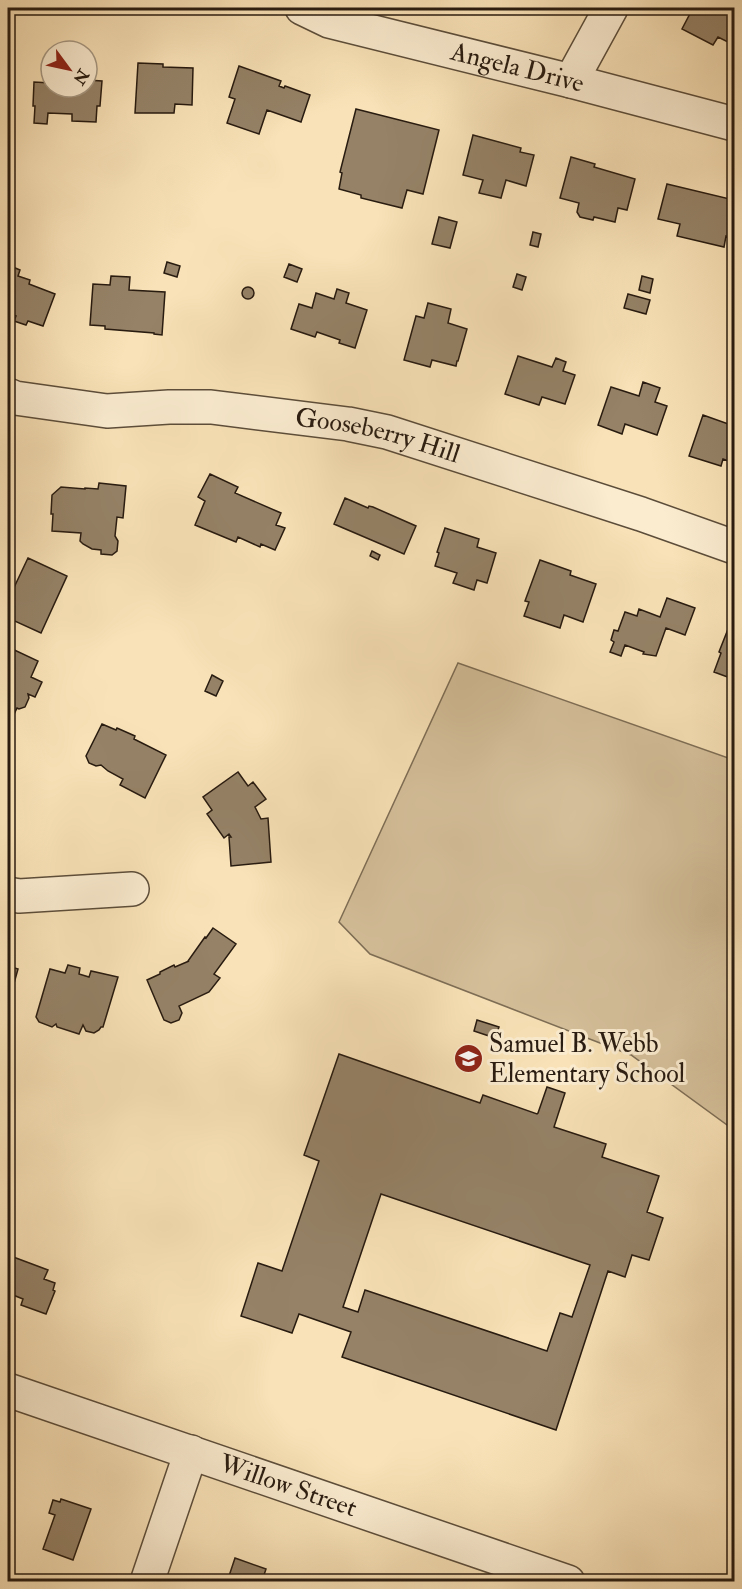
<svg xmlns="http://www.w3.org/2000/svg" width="742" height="1589" viewBox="0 0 742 1589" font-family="'IM FELL Double Pica',serif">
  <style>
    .green { fill: #d5c09b; stroke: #7e6e56; stroke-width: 1.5 }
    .building { fill: #958267; stroke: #281b10; stroke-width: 1.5; fill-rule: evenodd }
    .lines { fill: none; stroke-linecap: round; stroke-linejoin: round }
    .minor-casing { stroke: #5c4d3a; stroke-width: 36 }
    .minor { stroke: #fbecd0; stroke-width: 33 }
    .labels { text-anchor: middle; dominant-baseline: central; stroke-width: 6; stroke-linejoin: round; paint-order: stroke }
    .street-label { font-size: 26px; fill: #281b10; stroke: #fbecd0 }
    .poi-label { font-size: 26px; fill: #281b10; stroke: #fbecd0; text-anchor: start }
  </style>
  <rect width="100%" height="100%" fill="#f9e2b7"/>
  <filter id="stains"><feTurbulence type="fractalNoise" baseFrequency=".00333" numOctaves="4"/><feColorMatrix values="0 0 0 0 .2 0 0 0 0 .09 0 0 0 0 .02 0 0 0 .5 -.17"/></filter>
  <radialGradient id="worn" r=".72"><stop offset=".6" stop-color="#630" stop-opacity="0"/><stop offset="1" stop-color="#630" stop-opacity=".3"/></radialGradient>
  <path class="green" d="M458 663 734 760V1130L631 1055 370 954 339 922Z"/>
  <path class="building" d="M693 8H732L734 9V45L718 37 713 45 682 29Z
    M138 63 163 64V67L193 68 192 105 175 104 174 113H135Z
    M239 66 281 81 279 86 284 88 285 86 310 95 301 122 267 110 259 134 227 123 235 99 229 97Z
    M87 80 102 81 100 106H97L96 122 72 121V114L48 113 47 124 34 123 35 106H33L34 82 51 83V87H87Z
    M356 109 439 130 423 194 407 190 402 208 361 198V195L339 189 342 173 340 172Z
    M473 135 521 148 520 152 534 155 526 186 506 180 501 198 479 193 483 180 463 175Z
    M571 157 595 164 594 167 635 179 627 210 618 208 615 222 594 217 593 220 580 217 577 212 579 203 560 198Z
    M667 184 734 200V214L729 237 726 236 724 247 677 236 680 224 658 219Z
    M439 217 457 222 450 248 432 244Z
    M533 232 541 234 538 247 530 245Z
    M167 262 180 266 177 277 164 273Z
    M289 264 302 269 297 282 284 277Z
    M8 265 20 270 18 276 30 280 29 284 55 294 43 326 28 321 26 325 14 321 16 316 8 313Z
    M517 274 526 277 522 290 513 287Z
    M111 276 130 277 129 290 165 292 162 335 154 334V333L105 329V326L90 325 93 284 110 285Z
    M642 276 653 279 650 293 639 290Z
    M242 293a6 6 0 1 1 12 0a6 6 0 1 1-12 0Z
    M337 289 349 293 346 303 367 310 355 348 339 343 340 340 317 332 315 337 291 329 299 304 312 308 316 293 334 299Z
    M628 294 650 300 646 314 624 308Z
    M428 303 451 309 448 323 467 329 458 361H457L456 366 432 360 430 367 404 360 416 316 424 318Z
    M518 356 552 367 556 358 566 362 563 371 575 375 565 404 542 397 539 405 505 394Z
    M643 382 660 388 655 402 667 406 657 435 625 424 622 434 598 425 611 387 639 396Z
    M703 415 734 426V463L723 459 721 466 689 456Z
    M210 474 238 487 235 493 281 513 276 525 285 528 275 550 261 544 260 547 238 537 236 542 195 525 205 501 198 497Z
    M99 483 126 486 123 518 117 517 115 536 118 541 117 551 112 555 101 554V550L92 549 83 544 80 541 81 533 52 531 53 514H51L52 495 61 487 85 489V488L98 489Z
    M345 498 368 508 369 506 373 507 416 526 404 554 334 524Z
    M445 528 479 539 477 547 496 553 487 583 477 580 474 590 453 583 457 573 435 566 439 553 437 552Z
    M372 551 380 555 378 560 370 556Z
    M28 558 67 576 41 633 8 618 14 606 11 605 14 598 10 596Z
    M540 560 571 571 570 575 596 584 583 622 564 615 560 628 524 616 529 602 525 601Z
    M667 598 695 608 685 635 666 628 656 656 643 654 644 652 625 645 621 656 610 652 614 642 611 640 614 630 618 631 625 612 637 616 639 609 660 617Z
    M730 624 734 626V675L733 679 714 672 721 653 719 652Z
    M8 647 38 661 31 677 42 682 35 697 28 694 29 698 25 707 19 709 17 708 10 723 8 722Z
    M212 675 223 681 216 696 205 691Z
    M102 724 116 730 117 728 135 736 134 739 166 755 145 798 120 785 123 779 108 771 101 765 96 766 89 763 86 756Z
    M238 772 248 786 253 782 266 799 255 807 261 819 268 818 271 862 231 866 229 837H231L229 834 224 838 207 814 212 810 203 797Z
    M213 928 236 944 214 974 220 978 209 992 179 1006 182 1013 179 1020 171 1023 164 1020 147 980 160 974V972L174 965 175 967 189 961H188L205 937 206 938Z
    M68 965 80 968 79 974 89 977 91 971 118 977 103 1027H101L99 1030 94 1033 86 1031 83 1025 79 1034 57 1027 56 1024 52 1027 39 1022 36 1017 50 969 65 973Z
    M8 966 18 969 8 1005Z
    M477 1020 499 1027 495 1038 474 1031Z
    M339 1054 480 1103 483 1095 537 1114 538 1113 547 1087 565 1093 554 1127 606 1144 602 1157 659 1176 647 1212 663 1218 649 1260 632 1255 625 1277 608 1271 556 1430 342 1357 351 1332 299 1314 292 1333 241 1316 258 1263 282 1271 319 1161 304 1155ZM381 1194 590 1265 572 1317 560 1313 547 1351 365 1290 358 1312 343 1307Z
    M8 1255 48 1270 44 1279 55 1283 53 1290 55 1291 46 1314 21 1305 23 1299 13 1295 11 1298 8 1297Z
    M61 1499 91 1509 73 1560 43 1549 55 1515 49 1513 53 1500 60 1502Z
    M235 1558 266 1569 264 1575 283 1582H227Z"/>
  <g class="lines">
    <defs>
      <g id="minor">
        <path id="s1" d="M302 8 329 21 571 81 734 124"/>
        <path d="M571 81 611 8"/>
        <path id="s2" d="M8 395 15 398 107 411 169 407H211L348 424 387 432 641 514 734 547"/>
        <path d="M8 894 19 896 132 889"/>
        <path id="s3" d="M8 1390 568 1582"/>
        <path d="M147 1582 191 1452"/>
      </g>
    </defs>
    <use href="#minor" class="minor-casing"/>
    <use href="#minor" class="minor"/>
  </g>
  <defs>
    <symbol id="school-disc" viewBox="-11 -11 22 22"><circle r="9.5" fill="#8f2418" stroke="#fbecd0"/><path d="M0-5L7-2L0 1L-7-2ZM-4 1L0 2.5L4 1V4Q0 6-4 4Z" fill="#fff"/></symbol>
  </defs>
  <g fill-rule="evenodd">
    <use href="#school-disc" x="452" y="1042" width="33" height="33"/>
  </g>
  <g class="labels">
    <g class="street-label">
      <text stroke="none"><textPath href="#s1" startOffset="224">Angela Drive</textPath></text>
      <text stroke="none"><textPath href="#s2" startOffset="374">Gooseberry Hill</textPath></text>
      <text stroke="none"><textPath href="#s3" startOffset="296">Willow Street</textPath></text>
    </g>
    <g class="poi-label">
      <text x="489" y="1044">Samuel B. Webb<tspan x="489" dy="30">Elementary School</tspan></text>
    </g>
  </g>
  <rect width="742" height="1589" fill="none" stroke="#f9e2b7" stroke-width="30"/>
  <rect x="9" y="9" width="724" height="1571" fill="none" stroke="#281b10" stroke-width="3"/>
  <rect x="15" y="15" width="712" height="1559" fill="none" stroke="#281b10" stroke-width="1.5"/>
  <g transform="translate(69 69) rotate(123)"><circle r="28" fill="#fbecd0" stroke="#a79883" stroke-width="1.5"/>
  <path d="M0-4.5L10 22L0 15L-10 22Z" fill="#8f2418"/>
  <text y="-9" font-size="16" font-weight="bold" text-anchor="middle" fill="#281b10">N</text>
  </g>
  <rect width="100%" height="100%" filter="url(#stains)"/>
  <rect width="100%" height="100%" fill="url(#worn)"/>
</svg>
